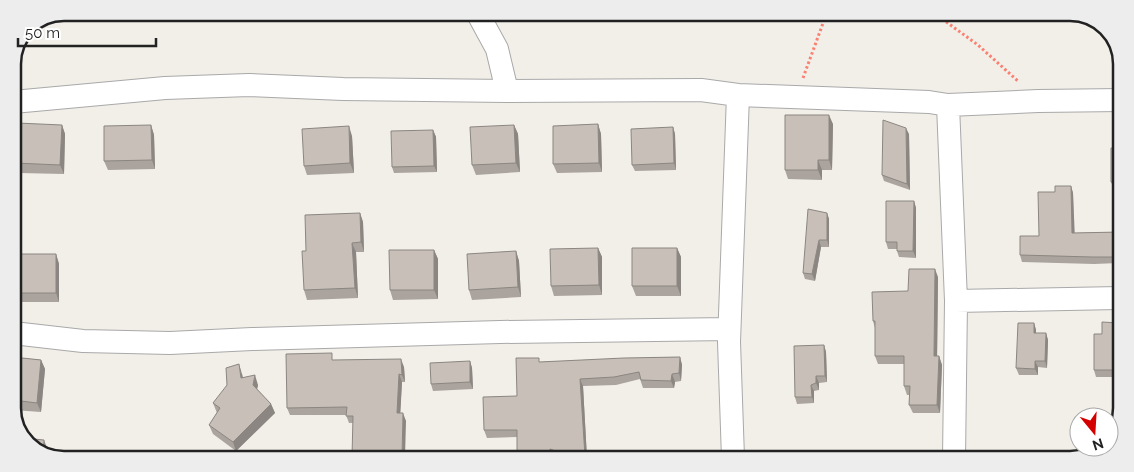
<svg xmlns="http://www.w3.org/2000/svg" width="1134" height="472" viewBox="0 0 1134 472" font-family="Raleway,sans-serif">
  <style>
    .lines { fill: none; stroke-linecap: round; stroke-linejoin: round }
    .street-casing { stroke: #a9a9a9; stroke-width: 24 }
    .path { stroke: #fa8072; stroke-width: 3; stroke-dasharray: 2.5 2.5; stroke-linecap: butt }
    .street { stroke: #fff; stroke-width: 22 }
    .wall { fill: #aba49e }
    .shaded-wall { fill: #8b8681 }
    .building { fill: #c7bfb8; stroke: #8b8681 }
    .rim { fill: none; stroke: #222; stroke-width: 2.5 }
  </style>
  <rect width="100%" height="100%" fill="#f2efe9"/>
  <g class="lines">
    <defs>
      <path id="street" d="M478 14 497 49 507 91
        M13 102 165 88 249 85 343 89 507 91 701 90 738 95 929 102 948 105 1038 101 1121 100
        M948 105 956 301 954 459
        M956 301 1119 298
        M13 333 83 341 170 343 252 339 500 332 729 329
        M733 458 729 342 738 95"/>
    </defs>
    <use href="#street" class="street-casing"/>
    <path class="path" d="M938 16 978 45 1019 82
      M803 78 826 15"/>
    <use href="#street" class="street"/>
  </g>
  <path class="wall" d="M598 124 601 134 602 172 557 173 553 164Z
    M833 124 832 170H822V180L788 179 785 170Z
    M62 125 65 134 64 174 19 173 15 163Z
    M151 125 154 135 155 169 108 170 104 161Z
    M514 125 518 134 520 172 476 175 472 165Z
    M673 127 675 134 676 170 635 171 632 165Z
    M433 130 436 137 437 172 394 173 392 167Z
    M909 134 910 190 884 181 882 175Z
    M352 136 354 173 307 175 304 166Z
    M1120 148V189H1114L1111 182Z
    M1071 186 1073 193 1074 233 1120 232 1119 263 1094 264 1022 262 1020 255 1039 236 1055 192Z
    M914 201 916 208V258L899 257 897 251V249H888L886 242Z
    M360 213 363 222 364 252H356L358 298 307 300 304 290 306 251Z
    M827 213 829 219V247H821L815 281 805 279 803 273Z
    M598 248 602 257V295L554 296 551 286Z
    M677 248 681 257V296H636L632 286Z
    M434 250 438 259V299L393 300 390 290Z
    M516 251 519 261 521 297 472 300 469 290Z
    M56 254 59 264V302H17L13 293Z
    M938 277 937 356H939L942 365 940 413H913L909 405 910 395H907L904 386V364H878L875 356V328L873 321 908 291Z
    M1034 323 1036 330V333H1046L1048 340 1047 368 1038 367V375H1019L1016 368Z
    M1119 323 1118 377H1096L1094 370 1102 334Z
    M824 345 826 352 827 382 819 383V390L814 391V403L797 404 795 397Z
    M13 357 41 360 45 369 41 412 13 410Z
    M680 357 682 365 681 381 675 382 674 388H643L640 379 616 385 583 386 587 458H556L553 456V458L517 457V437L487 438 484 430 517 396 540 362Z
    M335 360 404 367 405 382H402L400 413 406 421 349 423 346 415H290L287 408Z
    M470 361 472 368 473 389 433 391 431 384Z
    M242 374 243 378 258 385 257 389 271 404 275 413 236 451 213 434 209 425 217 413 213 403Z"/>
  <path class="shaded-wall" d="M829 115 833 124 832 170 829 160Z
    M598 124 601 134 602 172 599 163Z
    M62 125 65 134 64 174 60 165Z
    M151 125 154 135 155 169 152 160Z
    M514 125 518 134 520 172 516 163Z
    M349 126 352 136 354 173 350 163Z
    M673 127 675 134 676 170 674 163Z
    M906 128 909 134 910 190 907 184Z
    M433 130 436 137 437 172 434 166Z
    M818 160 822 170V180L818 170Z
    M1071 186 1073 193 1075 240 1072 233Z
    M914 201 916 208V258L913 251Z
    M360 213 363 222 364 252 361 242Z
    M827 213 829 219V247L827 240Z
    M819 240 821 247 815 281 812 274Z
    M352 243 356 252 358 298 355 288Z
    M598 248 602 257V295L599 285Z
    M677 248 681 257V296L677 286Z
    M434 250 438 259V299L434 290Z
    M516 251 519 261 521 297 518 287Z
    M56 254 59 264V302L56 293Z
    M935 269 938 277 937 365 934 356Z
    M1034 323 1036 330V339L1034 333Z
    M1046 333 1048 340 1047 368 1045 361Z
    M824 345 826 352 827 382 825 376Z
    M939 356 942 365 940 413 937 405Z
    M680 357 682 365 681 381 679 373Z
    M401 359 404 367 405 382 402 375Z
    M41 360 45 369 41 412 37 403Z
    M470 361 472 368 473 389 470 382Z
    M1035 361 1038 367V375L1035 369Z
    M239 364 242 374 245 388 241 378Z
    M399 374 402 382 400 420 397 413Z
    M672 374 675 382 674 388 671 381Z
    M255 375 258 385 256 394 253 385Z
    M816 376 819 383V390L816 383Z
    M580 379 583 386 587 458H586L585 456Z
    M811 385 814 391V403L812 397Z
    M271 404 275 413 236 451 233 442Z
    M403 413 406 421 405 457H402Z
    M44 440 47 448 46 456 43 454Z
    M550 449 553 456V458H550Z"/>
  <path class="building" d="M785 115H829V160H818V170H785Z
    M883 120 906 128 907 184 882 175Z
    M17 123 62 125 60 165 15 163Z
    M598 124 599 163 553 164V126Z
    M151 125 152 160 104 161V126Z
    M514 125 516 163 472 165 470 127Z
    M349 126 350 163 304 166 302 129Z
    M673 127 674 163 632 165 631 129Z
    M433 130 434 166 392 167 391 131Z
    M1111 148H1120V182H1111Z
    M1055 186H1071L1072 233 1120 232 1119 257H1092L1020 255V236H1039L1038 192H1055Z
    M886 201H914L913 251H897V242H886Z
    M808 209 827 213V240H819L812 274 803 273Z
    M360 213 361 242 352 243 355 288 304 290 302 251H306L305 215Z
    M598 248 599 285 551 286 550 249Z
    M632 248H677V286H632Z
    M389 250H434V290H390Z
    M516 251 518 287 469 290 467 254Z
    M14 254H56V293H13Z
    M909 269H935L934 356H939L937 405H909L910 386H904V356H875V321H873L872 292 908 291Z
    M1102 322 1119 323 1118 370H1094V334H1102Z
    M1018 323H1034V333H1046L1045 361H1035V369L1016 368Z
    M824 345 825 376H816V383L811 385 812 397H795L794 346Z
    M332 353V360L401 359 402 375 399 374 397 413H403L402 457H352L353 416H346L347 407 287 408 286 354Z
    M13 357 41 360 37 403 13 400Z
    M680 357 679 373 672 374 671 381 641 380 639 372 614 377 580 379 585 456 572 457 550 449V458L517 457V430H484L483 397 517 396 516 358H539V362L624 358Z
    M470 361V382L431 384 430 363Z
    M239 364 241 378 255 375 253 385 271 404 233 442 209 425 220 408 213 403 227 385 226 368Z
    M23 438 44 440 43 454 23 439Z"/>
  <path d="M0 0H1134V472H0ZM64 21H1070A43 43 0 0 1 1113 64V408A43 43 0 0 1 1070 451H64A43 43 0 0 1 21 408V64A43 43 0 0 1 64 21Z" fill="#ededed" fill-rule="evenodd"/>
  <path class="rim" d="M64 21H1070A43 43 0 0 1 1113 64V408A43 43 0 0 1 1070 451H64A43 43 0 0 1 21 408V64A43 43 0 0 1 64 21Z"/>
  <g transform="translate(1094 432) rotate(162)"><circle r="24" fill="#ffffff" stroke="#a7a7a7"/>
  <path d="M0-4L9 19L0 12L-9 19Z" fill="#d40000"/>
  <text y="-8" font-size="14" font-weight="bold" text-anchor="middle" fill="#222222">N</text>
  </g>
  <path d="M18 38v8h138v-8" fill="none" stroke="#222222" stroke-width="2.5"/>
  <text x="25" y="38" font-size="15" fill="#222222" stroke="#ffffff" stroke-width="4" paint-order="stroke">50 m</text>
</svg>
